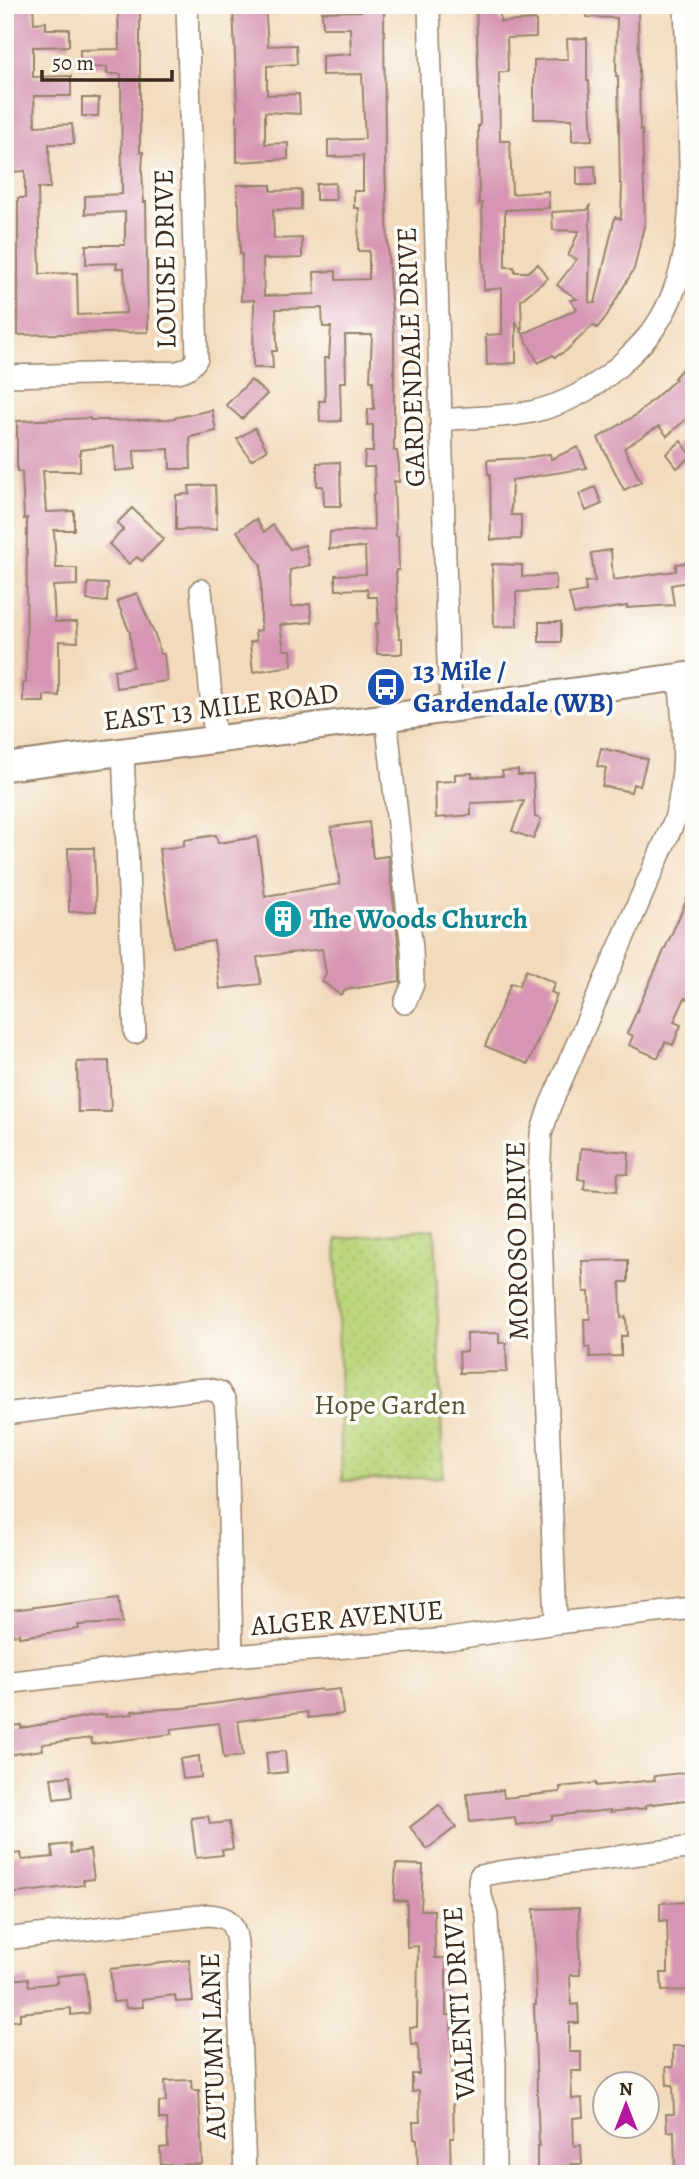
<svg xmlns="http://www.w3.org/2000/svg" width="699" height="2179" viewBox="0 0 699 2179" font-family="Alegreya,serif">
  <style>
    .garden { fill: url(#garden-dots); stroke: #7b804d; stroke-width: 2 }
    .building { fill: #d695b2 }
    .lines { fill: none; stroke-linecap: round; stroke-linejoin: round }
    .minor-casing { stroke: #96826c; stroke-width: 24 }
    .major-casing { stroke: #96826c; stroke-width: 30 }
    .minor { stroke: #fff; stroke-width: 21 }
    .major { stroke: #fff; stroke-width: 26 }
    .labels { text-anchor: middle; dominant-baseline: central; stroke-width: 7; stroke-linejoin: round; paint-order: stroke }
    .street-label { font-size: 28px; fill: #3b2a1e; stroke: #fdfcf7 }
    .transit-label { font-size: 28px; font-weight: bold; fill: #164399; stroke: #fdfcf7; text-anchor: start }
    .culture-label { font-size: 28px; font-weight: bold; fill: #0d838f; stroke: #fdfcf7; text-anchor: start }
    .park-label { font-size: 28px; fill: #5b5536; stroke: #fdfcf7 }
  </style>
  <defs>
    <pattern id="garden-dots" width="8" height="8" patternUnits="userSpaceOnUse" patternTransform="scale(1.75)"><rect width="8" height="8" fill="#bbd67c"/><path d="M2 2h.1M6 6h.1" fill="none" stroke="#a2b86b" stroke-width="1.8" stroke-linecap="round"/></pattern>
  </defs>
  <rect width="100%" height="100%" fill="#fdfcf7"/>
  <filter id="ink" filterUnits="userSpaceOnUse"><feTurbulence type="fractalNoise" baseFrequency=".0143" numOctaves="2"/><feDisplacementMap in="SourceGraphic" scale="14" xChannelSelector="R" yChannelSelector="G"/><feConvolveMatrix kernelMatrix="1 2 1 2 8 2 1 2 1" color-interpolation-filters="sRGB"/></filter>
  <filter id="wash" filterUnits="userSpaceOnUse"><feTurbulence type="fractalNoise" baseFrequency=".00686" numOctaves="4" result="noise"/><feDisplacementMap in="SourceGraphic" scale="28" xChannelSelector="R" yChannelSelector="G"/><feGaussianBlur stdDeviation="1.57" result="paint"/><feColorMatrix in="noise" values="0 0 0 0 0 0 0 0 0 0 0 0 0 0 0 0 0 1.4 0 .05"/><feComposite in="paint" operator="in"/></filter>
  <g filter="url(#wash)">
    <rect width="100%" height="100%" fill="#f2dabb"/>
    <path class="garden" d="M435 1229 443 1477 342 1481 336 1239Z"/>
    <g id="blocks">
      <path class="building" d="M12 5H33L34 23 46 22V29H69V46L33 47V77L71 76V96H34L35 126 72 124 74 144H49L50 188H38L40 274 77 273 78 315 126 313 124 268H116L117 263 86 264V245H125V212L85 214V196L122 194 121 74H107V67L80 68V50L119 49 118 8 140 6V152H143L142 172 144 202H146L148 332 18 335V198H25V171L13 172Z
        M233 5H265L268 46 296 45 297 64 267 66V95L299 94 300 114 265 112V144L288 143V159L237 162V109Z
        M362 5H384L385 163 389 276 394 335V451H397L399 465V482L394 481 396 536H398L399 570H396L399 638H402V653L399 654H377L376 623H379L377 597H368L367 589 336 590 335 575 366 574 365 547 329 549 330 532 374 530 373 494H375L374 467H364L365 452H373V425H367L368 409H374L373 381H370L372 335H345L346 382H340L341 421 320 422 319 401H325L324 358H329L331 327H323L322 308 276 309 277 351H272L273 368H253L254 300 241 301 242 254H240L239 203H238L237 185H271V191L301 190V209L273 210 274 239 302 238V258L263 259 264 296 315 294 314 272 336 271V280L369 279V251H358L359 208H354V191H363V156L328 157V140L365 139 362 74 322 75V56L351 54 350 28H323L322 12 362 11Z
        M476 5H500V22L536 20V37L507 38 508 72H499L500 141H510L512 194 548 191 549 208 505 210V267H514L515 272H528L538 264 548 278 521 300 522 333 516 321V363L487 365 486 335 502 334V288L484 290 482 203 479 204 478 126H480Z
        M587 5H638L640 130H642L645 222 634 269 606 317 597 328 593 325 566 351 555 357 553 355 538 363 523 334 577 309 570 300 577 299 557 285 577 259 568 256 579 231 553 230 552 212 587 210 590 206 589 302 595 303 615 217 621 219 622 184H620L618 76H616L617 18 587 17Z
        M587 38V81H589L592 140 572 141V119H534V60L568 59 567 39Z
        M82 98H99L98 116H82Z
        M595 166 596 185H577V167Z
        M335 183 336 200H316V184Z
        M694 355V412L667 436 659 426 624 448 641 482 624 490 598 438 636 415 676 379 674 378Z
        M251 380 267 394 242 419 226 405Z
        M212 410 216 431 190 437 191 469H170L169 449 134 450 135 469 115 471 114 446 80 450V471H43L46 512 74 511V530H54L56 568H77V585L53 586 55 622H77L78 642 59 641V696L44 695V702H23V683H26L27 518 24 519 22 472H17V421L90 418V420H108V421L169 419Z
        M255 428 267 450 251 460 237 439Z
        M681 441 692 456 677 468 666 454Z
        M578 447 587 468 512 480 511 515H521V539L491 540 490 474H488L487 460 525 458 550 454 551 459Z
        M340 462 341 506H324L323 486H317V463Z
        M215 485 217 529 176 530V495L190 494 189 486Z
        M595 487 602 504 586 511 579 494Z
        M132 508 164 539 142 561 137 557 129 564 109 544 123 530 117 523Z
        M256 519 264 532 273 525 290 549 305 545 310 565 290 570 291 607 310 604 312 622 280 625 284 650H291L292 666 253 672 250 642 256 641 255 631 261 630V565L237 531Z
        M611 550 613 580 676 571V564L693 562 694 581 671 585 674 605 627 608V606L574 614 569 594 586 591 585 582 595 581 591 553Z
        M492 564 522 565V577L555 575 556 590 516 592 517 626 494 627Z
        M88 583 108 584 107 602 87 600Z
        M137 593 157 640 160 654H164L167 681 116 688 114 670 133 667 130 633 117 601Z
        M539 622H561V642H539Z
        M601 748 647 759 640 786 633 784 631 792 602 786 606 768 597 766Z
        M518 770V775H533L535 817 541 819 533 839 512 831 524 801 471 803V815L436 818 435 782 455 781V774L472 773V777L503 776 502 771Z
        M369 822 373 858 388 856 399 950 400 981 346 990 340 995 322 981 326 974 322 949 257 957 261 984 220 989 214 941 173 947 159 849 184 846V840L216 835 218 843 257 837 265 896 340 884 331 827Z
        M68 848H94L96 911 69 912Z
        M694 884V1001L685 998 674 1022 681 1025 673 1045 665 1042 658 1058 629 1045 633 1036 627 1033Z
        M526 970 555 983 551 992 557 995 528 1064 485 1046 511 983 519 986Z
        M109 1061 111 1112H78L77 1062Z
        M581 1148 629 1152 628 1174 618 1173 617 1191 584 1189 585 1180 578 1179Z
        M628 1260V1282H620L621 1318 626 1317 627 1336H621V1356L590 1357 589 1347 585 1348 584 1319H590L589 1292H584L582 1261Z
        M499 1333V1343H506L507 1372 460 1373 459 1352 467 1351V1334Z
        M119 1596 122 1623 78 1625 79 1629 19 1637V1634L5 1636V1611Z
        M321 1689 322 1691 340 1689 343 1714 308 1718 307 1712 238 1721 243 1756 224 1758 219 1723 171 1729 172 1734 92 1744 91 1738 42 1744 43 1750 7 1755 5 1727 21 1725V1728L89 1716 106 1714V1717L133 1714 132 1711 183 1708Z
        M285 1751 287 1772 268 1774 266 1753Z
        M199 1756 201 1777 183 1779 180 1759Z
        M690 1772 694 1799 646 1805V1808L610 1812V1810L552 1816V1820L516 1825 515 1817 470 1822 467 1794 503 1790 504 1798 560 1792V1787L596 1783V1786L655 1780 654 1776Z
        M70 1776 72 1797 54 1799 51 1778Z
        M439 1805 456 1827 427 1849 410 1827Z
        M208 1816 210 1824 229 1822 233 1849 222 1850 223 1855 196 1858 191 1818Z
        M70 1844 71 1853 90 1850 94 1879 83 1880 84 1885 10 1894 5 1855 21 1853 22 1860 53 1857 52 1846Z
        M396 1864 423 1865 421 1910H434L435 1958H446V2015H451L452 2061 454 2138H450L451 2174H418L417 2139H414L413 2122H420L419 2091 412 2092V2074H419L418 2044 411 2045 410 2027H417L418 1946 407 1947V1901L394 1900Z
        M694 1902V1990L662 1991 661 1973H668V1952L667 1920 660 1921V1903Z
        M579 1908 580 1975H570L571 2005 578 2004 579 2023H569V2052H581V2071H571L572 2099 582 2098 583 2117 573 2118 574 2146 581 2145 582 2164H572V2174H537V2146H539L534 2005H536L534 1909Z
        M189 1960 193 2001 176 2002 175 1995 142 1999 143 2007 126 2008 125 2001 113 2002 110 1969Z
        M85 1973 89 2013 71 2015V2008L20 2013V2020L5 2022V1981L28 1978 29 1986 57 1983 56 1976Z
        M673 2046H694V2174H675L674 2131 667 2132 666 2114H674L673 2085H667L666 2067H673Z
        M191 2080 192 2090H199L202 2164 161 2165 160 2148 168 2147 167 2119H159V2102H166L165 2081Z"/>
    </g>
  </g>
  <g filter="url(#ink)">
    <use href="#blocks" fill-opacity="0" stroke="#96826c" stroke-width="2"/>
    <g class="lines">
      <defs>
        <path id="minor" d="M429 5 448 662 452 708
          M5 376 177 372C187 370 192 367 197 358L187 5
          M441 420C470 417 503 418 531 412 564 405 594 388 619 366 631 354 645 342 655 327 695 269 691 194 689 127 688 86 686 46 685 5
          M201 590 215 740
          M386 717 412 949 413 984 405 1003
          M123 752 135 1033
          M5 1414 192 1390 207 1389 219 1392 225 1402 227 1427 232 1656
          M556 1623 539 1183 541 1134 550 1106 675 819C688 770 684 728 679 677
          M5 1683 232 1656 449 1639 556 1623 694 1608
          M5 1939 208 1915C228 1916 234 1922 237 1942L245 2174
          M5 2173 9 2174
          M495 2174V2064L487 1916C484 1903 476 1889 480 1876L499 1872 694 1847"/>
        <path id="major" d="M5 767 390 717 694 675"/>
      </defs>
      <use href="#minor" class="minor-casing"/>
      <use href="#major" class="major-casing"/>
      <use href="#minor" class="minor"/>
      <use href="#major" class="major"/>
    </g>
  </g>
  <defs>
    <symbol id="bus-disc" viewBox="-11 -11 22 22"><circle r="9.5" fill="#1a4fb4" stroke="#fdfcf7"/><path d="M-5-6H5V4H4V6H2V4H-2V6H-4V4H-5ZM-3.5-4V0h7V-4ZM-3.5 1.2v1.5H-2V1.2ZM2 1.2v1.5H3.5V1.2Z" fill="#fff"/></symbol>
    <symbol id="building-disc" viewBox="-11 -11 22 22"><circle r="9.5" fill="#0f9aa8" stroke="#fdfcf7"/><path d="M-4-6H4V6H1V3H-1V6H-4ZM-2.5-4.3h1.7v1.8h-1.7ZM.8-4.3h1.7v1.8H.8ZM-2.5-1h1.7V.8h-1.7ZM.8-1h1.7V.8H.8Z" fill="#fff"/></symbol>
  </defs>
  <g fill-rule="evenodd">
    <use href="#bus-disc" x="364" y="665" width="44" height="44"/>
    <use href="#building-disc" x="261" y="897" width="44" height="44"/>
  </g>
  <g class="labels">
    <g class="street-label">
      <text transform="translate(165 259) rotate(-91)">LOUISE DRIVE</text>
      <text transform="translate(411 357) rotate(-92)">GARDENDALE DRIVE</text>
      <text transform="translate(221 707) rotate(-7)">EAST 13 MILE ROAD</text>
      <text transform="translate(517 1241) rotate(-91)">MOROSO DRIVE</text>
      <text transform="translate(347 1618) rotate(-5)">ALGER AVENUE</text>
      <text transform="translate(459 2003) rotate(-94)">VALENTI DRIVE</text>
      <text transform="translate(213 2046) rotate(-92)">AUTUMN LANE</text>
    </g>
    <g class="transit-label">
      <text x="413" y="671">13 Mile /<tspan x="413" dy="32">Gardendale (WB)</tspan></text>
    </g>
    <g class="culture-label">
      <text x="310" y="919">The Woods Church</text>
    </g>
    <g class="park-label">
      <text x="390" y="1405">Hope Garden</text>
    </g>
  </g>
  <rect width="699" height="2179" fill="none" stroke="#fdfcf7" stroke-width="28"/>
  <g transform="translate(626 2105)"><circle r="33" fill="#fdfcf7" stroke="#afa8a0" stroke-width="2"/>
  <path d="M0-5L12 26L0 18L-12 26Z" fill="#b5179e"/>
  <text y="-10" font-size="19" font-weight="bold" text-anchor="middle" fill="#3b2a1e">N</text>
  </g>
  <path d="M42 70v10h130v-10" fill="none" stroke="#3b2a1e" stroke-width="3.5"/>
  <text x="52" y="70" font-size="21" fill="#3b2a1e" stroke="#fdfcf7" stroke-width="5" paint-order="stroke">50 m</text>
</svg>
